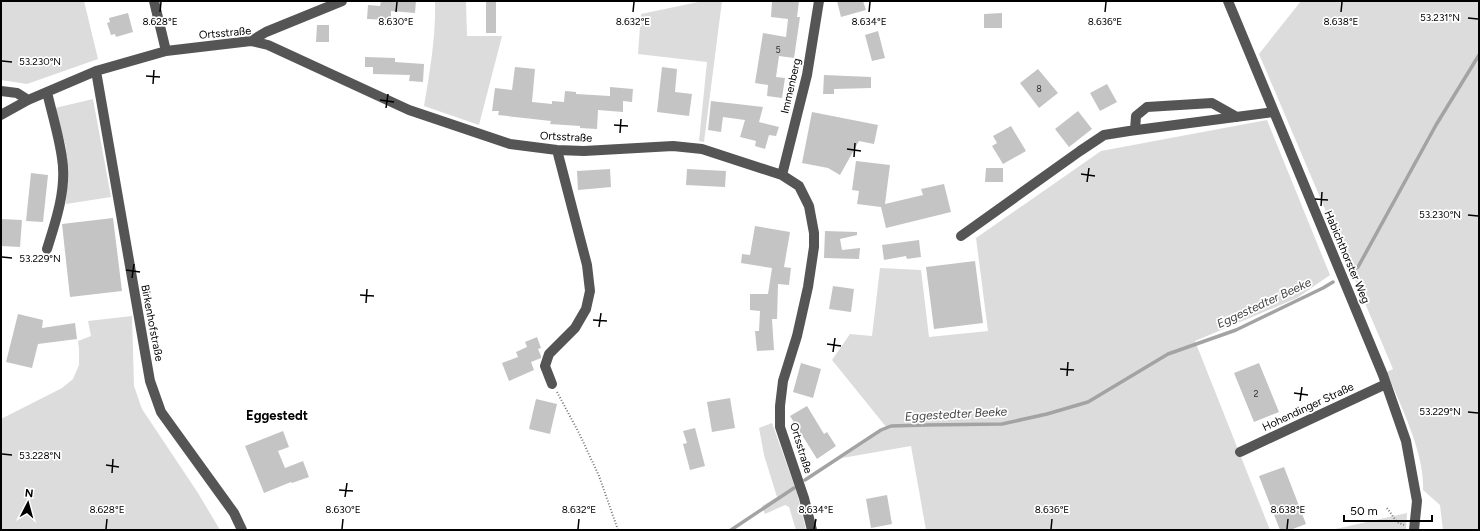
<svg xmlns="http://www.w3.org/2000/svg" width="1480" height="531" viewBox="0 0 1480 531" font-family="Figtree,sans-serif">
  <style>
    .green { fill: #dcdcdc }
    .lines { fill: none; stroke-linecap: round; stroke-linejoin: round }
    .stream { stroke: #a3a3a3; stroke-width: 3.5 }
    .building { fill: #c4c4c4 }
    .path { stroke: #777; stroke-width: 2; stroke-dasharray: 1 2; stroke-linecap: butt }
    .minor { stroke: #555; stroke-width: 10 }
    .ticks { fill: none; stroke: #000; stroke-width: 1.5 }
    .labels { text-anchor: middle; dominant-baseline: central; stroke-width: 3.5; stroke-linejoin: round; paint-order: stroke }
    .number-label { font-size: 9px; fill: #313131 }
    .street-label { font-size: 11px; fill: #000; stroke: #fff }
    .water-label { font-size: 12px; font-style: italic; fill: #444; stroke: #fff }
    .quarter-label { font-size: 13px; font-weight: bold; fill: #000; stroke: #fff }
    .ticks-label { font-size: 10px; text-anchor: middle; fill: #000; stroke: #fff; stroke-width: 3.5; stroke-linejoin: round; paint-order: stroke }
  </style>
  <rect width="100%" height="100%" fill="#fff"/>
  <path class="green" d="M1 1H84L98 59 27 84 1 80Z
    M435 1H466L467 36H502L479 125 424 106C430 71 436 36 435 1Z
    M703 1H722L704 142 699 141 707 62 638 54 641 14Z
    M1301 1H1479V530H1443L1440 505 1423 490C1425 454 1401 407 1387 372L1393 369 1259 54Z
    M93 99 111 197 66 204 68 172 66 147 55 108Z
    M1267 120 1330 275 1297 298 1195 341 1270 530H926L911 446 842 458 887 428 832 360 850 334 872 336 880 268 921 270 929 337 988 331 976 238 1101 151Z
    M132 316 134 386 142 409 198 493 220 530H1V419L62 388 73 379 79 365V349L78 341 91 336 88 321Z
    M772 423 797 493 806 530H796L789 507 785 505 765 514 762 506 777 497 764 455 759 428Z
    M1407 513 1406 530H1331Z"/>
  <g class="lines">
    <path class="stream" d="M1351 271 1358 267 1436 125 1479 55
      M805 480 881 430 891 426 926 425 1002 424 1047 414 1088 402 1168 354 1236 330 1323 288 1333 282
      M731 530 794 488"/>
  </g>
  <path class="building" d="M381 1H416L415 13 391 11V20L367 19 368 5 380 6Z
    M486 1H496V33H486Z
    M772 1H799L797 17H800L794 58 779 56 776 77 785 78 782 98 767 96 768 85 755 83 763 33 786 37 788 19 771 17Z
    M837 1H863L866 10 841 17Z
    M128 13 133 32 116 37 115 34 111 35 107 23 110 22 109 18Z
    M1002 13V28H984V14Z
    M317 25H329V42H316Z
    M878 31 885 58 872 61 865 35Z
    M365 57 395 58V62L424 64 423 82 409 81 410 75 373 74V67H365Z
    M515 67 535 69 532 102 552 104V101L564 102 565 91 576 92V94L610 96V87L633 89 632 102 623 101V112L598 110 597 129 580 128V126L550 124 551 121 498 115 499 111H492L495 88 512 90Z
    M662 67 677 69 675 92 692 94 689 116 657 112Z
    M1038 69 1058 93 1039 108 1020 83Z
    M824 75 871 77V88L834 89V94H823Z
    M1107 84 1117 102 1100 111 1090 93Z
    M711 101 763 107 759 122 779 127 776 136 769 135 765 149 755 146 756 141 740 137 745 120 723 117 721 132 708 130Z
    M1078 111 1092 129 1069 147 1055 129Z
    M812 112 878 125 874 144 859 141 840 175 828 168 802 163Z
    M1011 126 1026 151 1003 164 992 146 997 143 993 136Z
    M856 161 890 165 885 204 923 195 921 189 944 184 951 212 886 228 881 207 857 204 859 191 852 190Z
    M986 168H1003V182H985Z
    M610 169 611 187 578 190 577 171Z
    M687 169 726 171 725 187 686 185Z
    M31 173 48 175 43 222 26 221Z
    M113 218 122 291 70 297 62 224Z
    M1 219 22 220 20 247 1 246Z
    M755 226 790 232 784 267 791 268 789 285 778 284 777 319H772L774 350 757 351 755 331H759L760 311 750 310V294H768L772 268 741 263 742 254 750 255Z
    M825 231 857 232V235L840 239 842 250 860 248 859 259 824 258Z
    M919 240 921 257 907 259 906 256 884 260 882 245Z
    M975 261 983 323 934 329 926 267Z
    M833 286 854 289 851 312 829 309Z
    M18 314 43 320 42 328 75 323 77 339 38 344 32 368 6 362Z
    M537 337 541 348 538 349 541 356V358L531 362 534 370 509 381 502 363 518 357 516 352 527 347 525 342Z
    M801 363 821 369 813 398 793 392Z
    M1259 363 1279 412 1254 422 1234 373Z
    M730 398 735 428 712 432 707 402Z
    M536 399 557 404 550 434 529 429Z
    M807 406 824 434 827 432 836 446 817 459 790 416Z
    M695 428 705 466 690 470 683 444 687 443 683 431Z
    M283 431 289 447 278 451 285 468 303 461 309 477 292 483 291 482 264 493 245 446Z
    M1284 467 1306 524 1290 530H1280L1259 476Z
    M887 495 892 524 871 528 866 499Z"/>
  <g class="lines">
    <path class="path" d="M557 392 579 433 599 476 618 530
      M1387 508 1397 522 1404 525"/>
    <path class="minor" d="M154 1 166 51
      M1228 1 1383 375 1406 441 1417 501 1414 530
      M251 41 266 32 342 1
      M96 71 150 381 161 412 234 513 242 530
      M1 91 17 93 28 100
      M47 92C52 114 59 136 62 158 67 188 56 221 47 249
      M1 115 28 100 96 71 166 51 251 41 268 45 409 110 510 144 557 150 584 151 673 146 702 149 782 175 799 186 809 206 814 233V247L808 287 797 336 783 381 780 406V427L804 498 812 530
      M1135 130 1136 116 1147 107 1212 103 1237 117
      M782 175 807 75 819 1
      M961 236 1080 151 1104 135 1129 131 1274 112
      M552 384 545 366 549 354 575 328 586 309 590 291 587 265 557 150
      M1240 452 1386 384"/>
  </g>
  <path class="ticks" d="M160 12 161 2M396 12 397 2M633 12 634 2M869 12 870 2M1105 12 1106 2M1341 12 1342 2M1468 18 1478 19M2 61 12 62M146 76 160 77M153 84 154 70M380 100 394 102M386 108 388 94M614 125 628 126M620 133 621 119M847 149 861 151M854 157 855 143M1081 174 1095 176M1087 182 1089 168M1315 199 1328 200M1321 206 1322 192M1468 215 1478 216M2 257 12 258M126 270 140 272M132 278 134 264M360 295 374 296M366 303 367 289M593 320 607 321M599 327 601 313M827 344 841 346M833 352 835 338M1060 369 1074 370M1067 376 1068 362M1294 393 1308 395M1300 401 1302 387M1468 412 1478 413M2 454 12 455M106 465 119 467M112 473 113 459M339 490 353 491M345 497 347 483M106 529 107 519M342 529 343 519M578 529 579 519M814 529 816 519M1051 529 1052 519M1287 529 1288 519"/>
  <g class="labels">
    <g class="number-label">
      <text x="778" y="49">5</text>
      <text x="1039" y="88">8</text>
      <text x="1256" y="393">2</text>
    </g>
    <g class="street-label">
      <text transform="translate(225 33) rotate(-5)">Ortsstraße</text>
      <text transform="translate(791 86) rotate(-77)">Immenberg</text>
      <text transform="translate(566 137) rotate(3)">Ortsstraße</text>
      <text transform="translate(1347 257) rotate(67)">Habichthorster Weg</text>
      <text transform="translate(152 323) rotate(79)">Birkenhofstraße</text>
      <text transform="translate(1308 407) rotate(-25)">Hohendinger Straße</text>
      <text transform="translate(801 448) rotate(73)">Ortsstraße</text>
    </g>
    <g class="water-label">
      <text transform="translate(1264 303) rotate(-25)">Eggestedter Beeke</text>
      <text transform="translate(956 414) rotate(-3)">Eggestedter Beeke</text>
    </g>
    <g class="quarter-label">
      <text x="277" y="415">Eggestedt</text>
    </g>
  </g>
  <g class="ticks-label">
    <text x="1440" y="21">53.231°N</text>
    <text x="160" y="25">8.628°E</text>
    <text x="396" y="25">8.630°E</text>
    <text x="633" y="25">8.632°E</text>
    <text x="869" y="25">8.634°E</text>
    <text x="1105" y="25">8.636°E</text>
    <text x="1341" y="25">8.638°E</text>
    <text x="40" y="65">53.230°N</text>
    <text x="1440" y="218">53.230°N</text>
    <text x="40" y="262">53.229°N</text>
    <text x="1440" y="415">53.229°N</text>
    <text x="40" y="459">53.228°N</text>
    <text x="107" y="513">8.628°E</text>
    <text x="343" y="513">8.630°E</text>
    <text x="579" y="513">8.632°E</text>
    <text x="816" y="513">8.634°E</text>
    <text x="1052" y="513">8.636°E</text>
    <text x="1288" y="513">8.638°E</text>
  </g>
  <rect width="1480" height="531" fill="none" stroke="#000000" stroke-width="4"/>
  <g transform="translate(28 503) rotate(6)" stroke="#ffffff" stroke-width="3" paint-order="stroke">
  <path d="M0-3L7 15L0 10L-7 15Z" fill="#000000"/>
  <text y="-6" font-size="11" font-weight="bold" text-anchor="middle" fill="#000000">N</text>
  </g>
  <path d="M1344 515v6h88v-6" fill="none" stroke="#000000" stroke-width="2"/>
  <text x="1350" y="515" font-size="12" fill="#000000" stroke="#ffffff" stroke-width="3" paint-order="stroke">50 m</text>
</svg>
